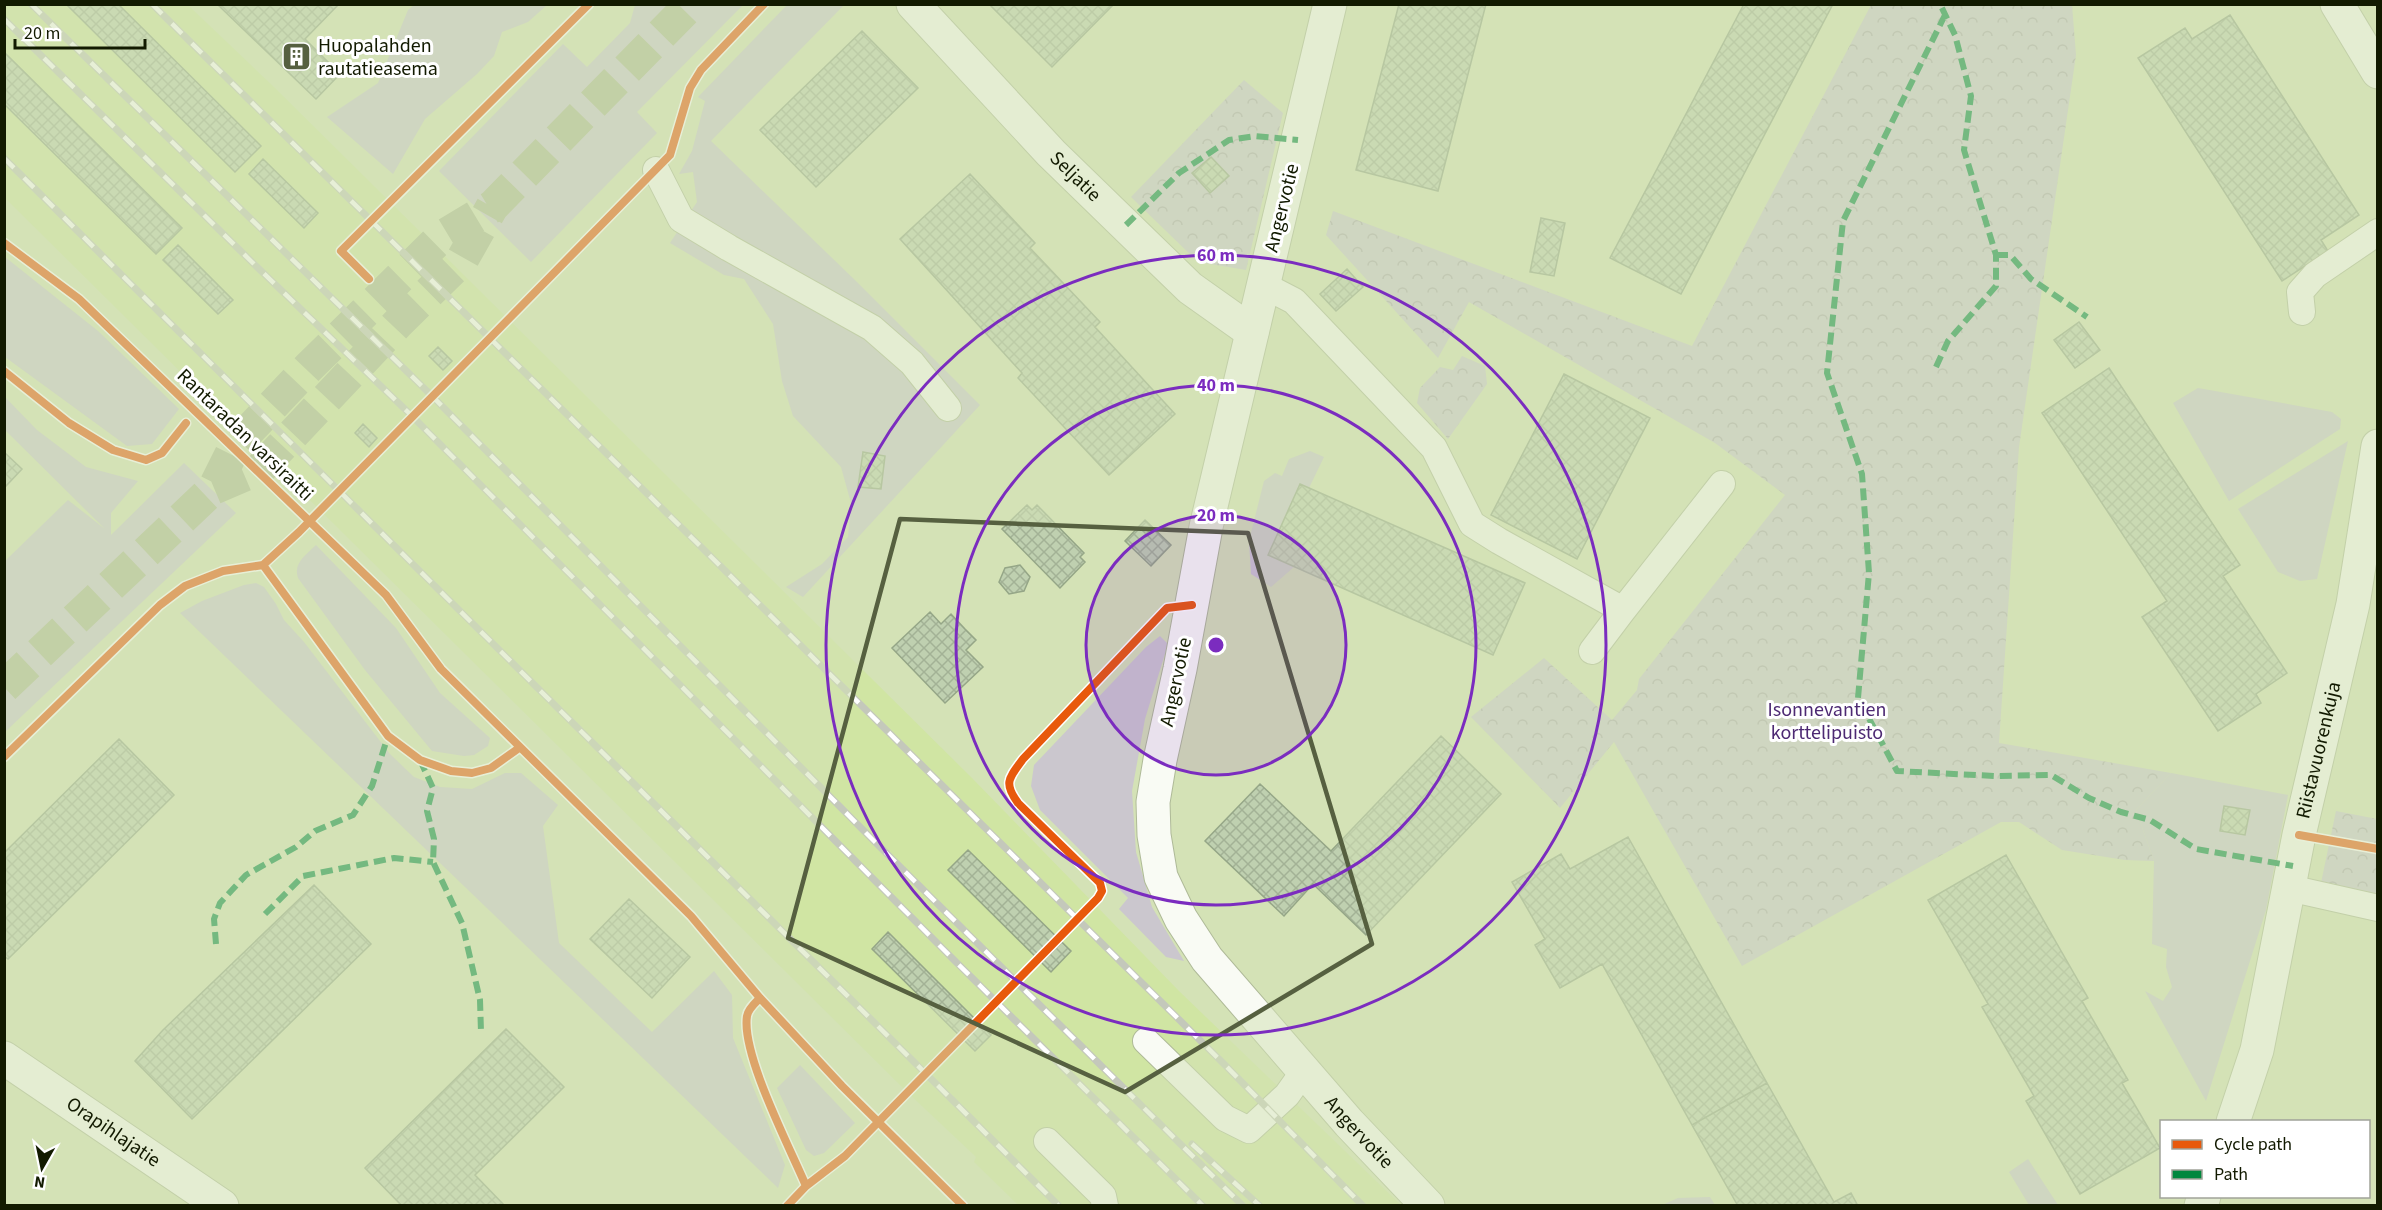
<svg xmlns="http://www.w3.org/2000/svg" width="2382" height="1210" viewBox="0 0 2382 1210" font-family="'Source Sans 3',sans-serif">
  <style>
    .built { fill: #d0e5a3 }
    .green { fill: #cbc7ce }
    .park { fill: url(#park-crowns) }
    .building { fill: url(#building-cross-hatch); stroke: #95a687; stroke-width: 1.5 }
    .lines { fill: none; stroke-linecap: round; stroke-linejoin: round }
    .minor-tunnel { stroke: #adba92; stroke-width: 33; stroke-dasharray: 33 16; stroke-linecap: butt }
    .service-casing { stroke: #afba98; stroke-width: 28 }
    .minor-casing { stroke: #afba98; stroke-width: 35 }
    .service { stroke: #f9fbf4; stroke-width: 26 }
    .minor { stroke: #f9fbf4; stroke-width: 33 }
    .rail-casing { stroke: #c4c8bb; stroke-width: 7 }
    .rail { stroke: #fff; stroke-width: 4.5; stroke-dasharray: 14; stroke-linecap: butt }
    .quiet { stroke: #00873e; stroke-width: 6; stroke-dasharray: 12 6; stroke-linecap: butt }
    .cycleway-casing { stroke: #fff; stroke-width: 11 }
    .cycleway { stroke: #e8590c; stroke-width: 8 }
    .marked { fill: none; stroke: #566040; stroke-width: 4.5; stroke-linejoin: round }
    .ring { fill: none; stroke: #7b2cbf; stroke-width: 3 }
    .labels { text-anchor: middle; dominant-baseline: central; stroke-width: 6; stroke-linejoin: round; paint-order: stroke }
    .poi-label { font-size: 20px; fill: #121a00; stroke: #fff; text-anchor: start }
    .street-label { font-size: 20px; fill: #121a00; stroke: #fff }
    .park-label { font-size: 20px; fill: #4d2973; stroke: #fff }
    .centre { fill: #7b2cbf; stroke: #fff; stroke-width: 3 }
    .ring-label { font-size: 18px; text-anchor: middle; font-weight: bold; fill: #7b2cbf; stroke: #fff; stroke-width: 6; stroke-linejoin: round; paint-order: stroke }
  </style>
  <defs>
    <pattern id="park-crowns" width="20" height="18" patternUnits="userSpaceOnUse" patternTransform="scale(1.5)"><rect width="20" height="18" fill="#cbc7ce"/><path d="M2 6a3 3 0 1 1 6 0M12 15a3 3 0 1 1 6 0" fill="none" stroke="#adaaaf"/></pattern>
    <pattern id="building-cross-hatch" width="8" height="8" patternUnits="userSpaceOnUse" patternTransform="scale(1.5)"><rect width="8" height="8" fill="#bfd0b0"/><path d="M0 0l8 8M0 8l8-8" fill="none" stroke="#a3b296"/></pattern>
  </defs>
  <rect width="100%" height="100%" fill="#d4e2b6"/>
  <path class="built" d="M4 5H188L274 87 972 778 1179 991 1401 1205H1018L974 1162 976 1157 907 1092 5 198Z"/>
  <path class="green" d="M415 4 547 5 528 22 502 32 494 56 477 74 425 119 393 174 327 117 378 83 408 10Z
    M635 5H743L637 112 657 133 531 262 439 171 563 44 587 67 630 23Z
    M787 5H844L711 141 858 283 980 405 803 597 786 587 822 564 848 537 851 503 841 467 793 416 782 381 773 324 744 279 724 275 670 243 697 202 693 172 679 174 692 151 705 101 698 97Z
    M5 257 98 331 179 409 152 444 127 446 5 357Z
    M2198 388 2332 412 2341 419 2340 429 2229 501 2173 403Z
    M5 397 37 430 86 467 138 481 111 513V535L184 463 236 513 5 732V561L68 500 105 529 5 430Z
    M2348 441 2317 579 2300 581 2278 572 2238 509Z
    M1310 451 1324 457 1309 488 1300 484 1268 555 1294 567 1271 587 1251 574 1249 541 1264 481 1275 473 1282 476 1289 459Z
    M316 545 396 628 440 693 490 738 488 746 474 755 464 756 432 751 365 670 298 578C293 563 306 555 316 545Z
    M256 583 264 587 276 604 284 620 304 642 390 754 414 777 440 787 472 789 505 773H521L558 805 543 826 559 943 652 1032 714 971 732 995 733 1038 785 1165 778 1188 180 613 202 601 244 585Z
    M1160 636 1168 644 1145 719 1132 791 1136 852 1152 907 1184 961 1166 957 1119 909 1128 898 1040 810 1031 786 1034 765 1146 647Z
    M2171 773 2288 795 2266 910 2206 1101 2145 991 2163 1001 2172 987 2166 967 2167 949 2152 944 2154 861 2136 810Z
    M800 1065 855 1123 824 1153 814 1156 806 1150 777 1088Z
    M2028 1159 2058 1205H2029L2009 1172Z
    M1710 1197 1715 1205H1662L1678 1198Z"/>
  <path class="park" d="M1871 5H2072L2076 55 2019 447 1999 743 2171 773 2136 810 2154 861 2125 860 2062 850 2019 822H2001L1742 966 1614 742 1560 808 1471 717 1544 658 1612 720 1637 690 1639 679 1785 495 1715 443 1469 302 1438 358 1326 235 1333 211 1692 346Z
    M1244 80 1283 113 1246 270 1198 262 1131 197Z
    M1462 356 1485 366 1487 384 1448 439 1417 403 1420 388 1440 367 1453 370Z
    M2336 811 2377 819V894L2321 883Z"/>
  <path class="building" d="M66 4H118L261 146 235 172Z
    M217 4H339L305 39 340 74 316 99Z
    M992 4H1114L1052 67 991 6Z
    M1399 4H1486L1438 191 1356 170Z
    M1744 4H1833L1681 294 1610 258Z
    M2230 15 2359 215 2321 240 2328 251 2282 281 2138 58 2185 28 2192 39Z
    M862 31 918 88 816 187 760 130Z
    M4 52 182 228 156 254 4 104Z
    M1211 157 1229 176 1210 193 1192 173Z
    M263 159 318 213 304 228 249 174Z
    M970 174 1035 243 1030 248 1100 322 1095 327 1175 414 1109 475 1018 378 1022 373 900 239Z
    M1541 218 1565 223 1554 276 1530 272Z
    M178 245 233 300 218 314 163 260Z
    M1347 269 1363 287 1336 311 1320 294Z
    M2079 322 2100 350 2075 368 2054 340Z
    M438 347 452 361 443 370 429 356Z
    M2109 368 2240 565 2223 576 2287 673 2256 694 2261 703 2218 731 2142 617 2167 601 2042 413Z
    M1564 374 1650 418 1577 559 1491 515Z
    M363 424 377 438 369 447 355 433Z
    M4 452 22 469 6 486 4 485Z
    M863 452 885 456 881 489 858 487Z
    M1300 484 1525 583 1493 655 1268 555Z
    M1027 505 1032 510 1037 505 1084 553 1080 557 1085 562 1060 588 1002 529Z
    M1145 520 1171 545 1151 566 1125 541Z
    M1020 565 1030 577 1024 591 1009 594 999 582 1005 568Z
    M930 612 941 624 951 614 965 629 976 640 966 650 983 667 945 703 892 648Z
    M1441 736 1501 794 1366 935 1313 884 1284 916 1205 841 1260 784 1331 851Z
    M119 739 174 795 8 959 4 956V853Z
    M2224 806 2250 810 2245 835 2220 831Z
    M1628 837 1767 1083 1692 1125 1602 964 1560 988 1535 945 1545 939 1512 882 1561 854 1570 869Z
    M968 850 1071 951 1051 972 948 870Z
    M2006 855 2088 998 2082 1001 2128 1080 2122 1083 2160 1148 2080 1194 2026 1101 2034 1096 1982 1007 1988 1004 1928 900Z
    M314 885 371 944 192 1119 135 1061 163 1030Z
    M629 899 690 957 652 998 590 939Z
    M888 932 991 1035 975 1051 872 949Z
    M506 1029 564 1087 475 1175 505 1206H402L365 1168Z
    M1767 1083 1834 1202 1851 1193 1858 1206H1738L1692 1125Z"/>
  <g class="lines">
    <path class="minor-tunnel" d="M214 488 261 468 398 323 462 260 492 207
      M4 687 214 488 236 444 308 368 440 238 493 206 691 4"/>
    <defs>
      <path id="service" d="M656 170 681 219 729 248 872 328 912 363 948 408
        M1263 285 1294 301 1434 448 1472 524 1499 541 1623 610 1722 484
        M2302 312 2300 292 2315 275 2378 232
        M1592 651 1623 610
        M2289 888 2378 908
        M1146 1041 1225 1118 1249 1130 1287 1095 1304 1071
        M1047 1141 1103 1196 1105 1206"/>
      <g id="minor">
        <path id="s1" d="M913 4 1051 153 1190 288 1252 332"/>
        <path id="s2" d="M1330 4 1206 527 1180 669 1160 760 1153 802 1154 835 1161 877 1181 919 1207 959 1349 1123 1428 1206"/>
        <path d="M2337 4 2378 72"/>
        <path id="s3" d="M4 1058 222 1206"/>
        <path id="s4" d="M2233 1122 2257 1050 2299 835 2353 604 2378 446"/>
        <path d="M2201 1206 2204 1196"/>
      </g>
    </defs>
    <use href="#service" class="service-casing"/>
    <use href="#minor" class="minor-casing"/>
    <use href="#service" class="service"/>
    <use href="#minor" class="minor"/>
    <defs>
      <path id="rail" d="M31 4 430 394 874 841 1243 1206
        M152 4 1226 1066 1363 1206
        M4 19 257 267 410 414 956 962 1203 1206
        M4 158 1059 1206
        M1192 1144 1260 1206"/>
    </defs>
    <use href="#rail" class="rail-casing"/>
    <use href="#rail" class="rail"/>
    <path class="quiet" d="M1945 15 1843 221 1827 373 1862 474 1869 573 1858 698 1897 771 1994 776 2051 775 2089 798 2121 812 2150 820 2196 849 2293 866
      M1126 225 1179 173 1229 140 1255 136 1298 140
      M1996 255H2010L2031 279 2087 317
      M1936 367 1948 341 1996 286V255L1964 150 1971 96 1955 35 1940 4
      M420 760 433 788 427 811 434 839 433 862 462 923 480 1000 481 1032
      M265 914 303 876 394 858 433 862
      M216 944 214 919 220 903 246 875 296 847 315 831 353 815 372 786 388 736"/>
    <defs>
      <path id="cycleway" d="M4 243 79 299 386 595 441 669 691 916 760 998 842 1086 963 1206
        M369 279 341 251 589 4
        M4 371 69 423 113 450 146 460 162 453 186 423
        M263 565 388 736 420 760 451 771 472 773 491 768 519 748
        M4 757 160 605 185 586 223 571 263 565 299 532 670 155 690 88 701 70 764 4
        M2299 835 2378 849
        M760 998C755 1003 748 1009 747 1016 741 1054 790 1148 806 1186
        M787 1206 806 1186 845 1156 1098 898 1102 891 1100 883 1018 803C1003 783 1009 778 1023 759L1167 608 1192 605"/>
    </defs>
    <use href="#cycleway" class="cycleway-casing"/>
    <use href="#cycleway" class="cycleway"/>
  </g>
  <path d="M0 0H2382V1210H0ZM900 519 1248 533 1372 944 1125 1092 788 938Z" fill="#d4e2b6" fill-opacity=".55" fill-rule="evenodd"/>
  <path class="marked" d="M900 519 1248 533 1372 944 1125 1092 788 938Z"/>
  <circle cx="1216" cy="645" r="130" fill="#7b2cbf" fill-opacity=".12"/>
  <g class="ring">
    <circle cx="1216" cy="645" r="130"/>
    <circle cx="1216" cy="645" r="260"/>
    <circle cx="1216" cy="645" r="390"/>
  </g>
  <defs>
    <symbol id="building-square" viewBox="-11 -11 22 22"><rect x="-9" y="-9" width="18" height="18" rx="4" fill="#566040" stroke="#fff"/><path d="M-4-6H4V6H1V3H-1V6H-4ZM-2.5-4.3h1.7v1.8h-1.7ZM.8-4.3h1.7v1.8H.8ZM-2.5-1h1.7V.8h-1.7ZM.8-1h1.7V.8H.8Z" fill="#fff"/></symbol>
  </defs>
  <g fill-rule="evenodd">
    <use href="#building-square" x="280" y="40" width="33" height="33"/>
  </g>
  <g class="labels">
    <g class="poi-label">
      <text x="318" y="46">Huopalahden<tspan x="318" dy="23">rautatieasema</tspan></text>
    </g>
    <g class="street-label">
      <text stroke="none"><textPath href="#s1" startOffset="237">Seljatie</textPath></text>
      <text transform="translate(1282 208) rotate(-76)">Angervotie</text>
      <text transform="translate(245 435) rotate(44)">Rantaradan varsiraitti</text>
      <text transform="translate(1176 682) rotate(-78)">Angervotie</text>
      <text stroke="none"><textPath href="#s4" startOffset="382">Riistavuorenkuja</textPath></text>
      <text stroke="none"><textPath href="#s3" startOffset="132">Orapihlajatie</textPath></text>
      <text stroke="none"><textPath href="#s2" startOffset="1218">Angervotie</textPath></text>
    </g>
    <g class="park-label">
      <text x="1827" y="710">Isonnevantien<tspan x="1827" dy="23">korttelipuisto</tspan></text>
    </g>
  </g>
  <circle cx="1216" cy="645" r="9" class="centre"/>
  <g class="ring-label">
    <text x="1216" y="261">60 m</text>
    <text x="1216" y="391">40 m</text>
    <text x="1216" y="521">20 m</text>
  </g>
  <rect width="2382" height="1210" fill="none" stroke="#121a00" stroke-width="12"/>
  <rect x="2160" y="1120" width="210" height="78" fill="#ffffff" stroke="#a0a399" stroke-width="1.5"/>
  <rect x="2172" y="1140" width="30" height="9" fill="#e8590c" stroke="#a0a399" stroke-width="1.5"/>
  <text x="2214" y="1150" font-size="18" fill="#121a00">Cycle path</text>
  <rect x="2172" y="1170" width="30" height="9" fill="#00873e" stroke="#a0a399" stroke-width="1.5"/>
  <text x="2214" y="1180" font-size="18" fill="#121a00">Path</text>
  <g transform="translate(42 1168) rotate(189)" stroke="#ffffff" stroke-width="4.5" paint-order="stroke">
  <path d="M0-4.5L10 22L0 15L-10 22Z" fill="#121a00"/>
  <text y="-9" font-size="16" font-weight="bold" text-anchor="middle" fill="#121a00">N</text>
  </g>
  <path d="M15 39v9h130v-9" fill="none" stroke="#121a00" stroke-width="3"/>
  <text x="24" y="39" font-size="18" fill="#121a00" stroke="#ffffff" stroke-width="4.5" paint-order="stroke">20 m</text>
</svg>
